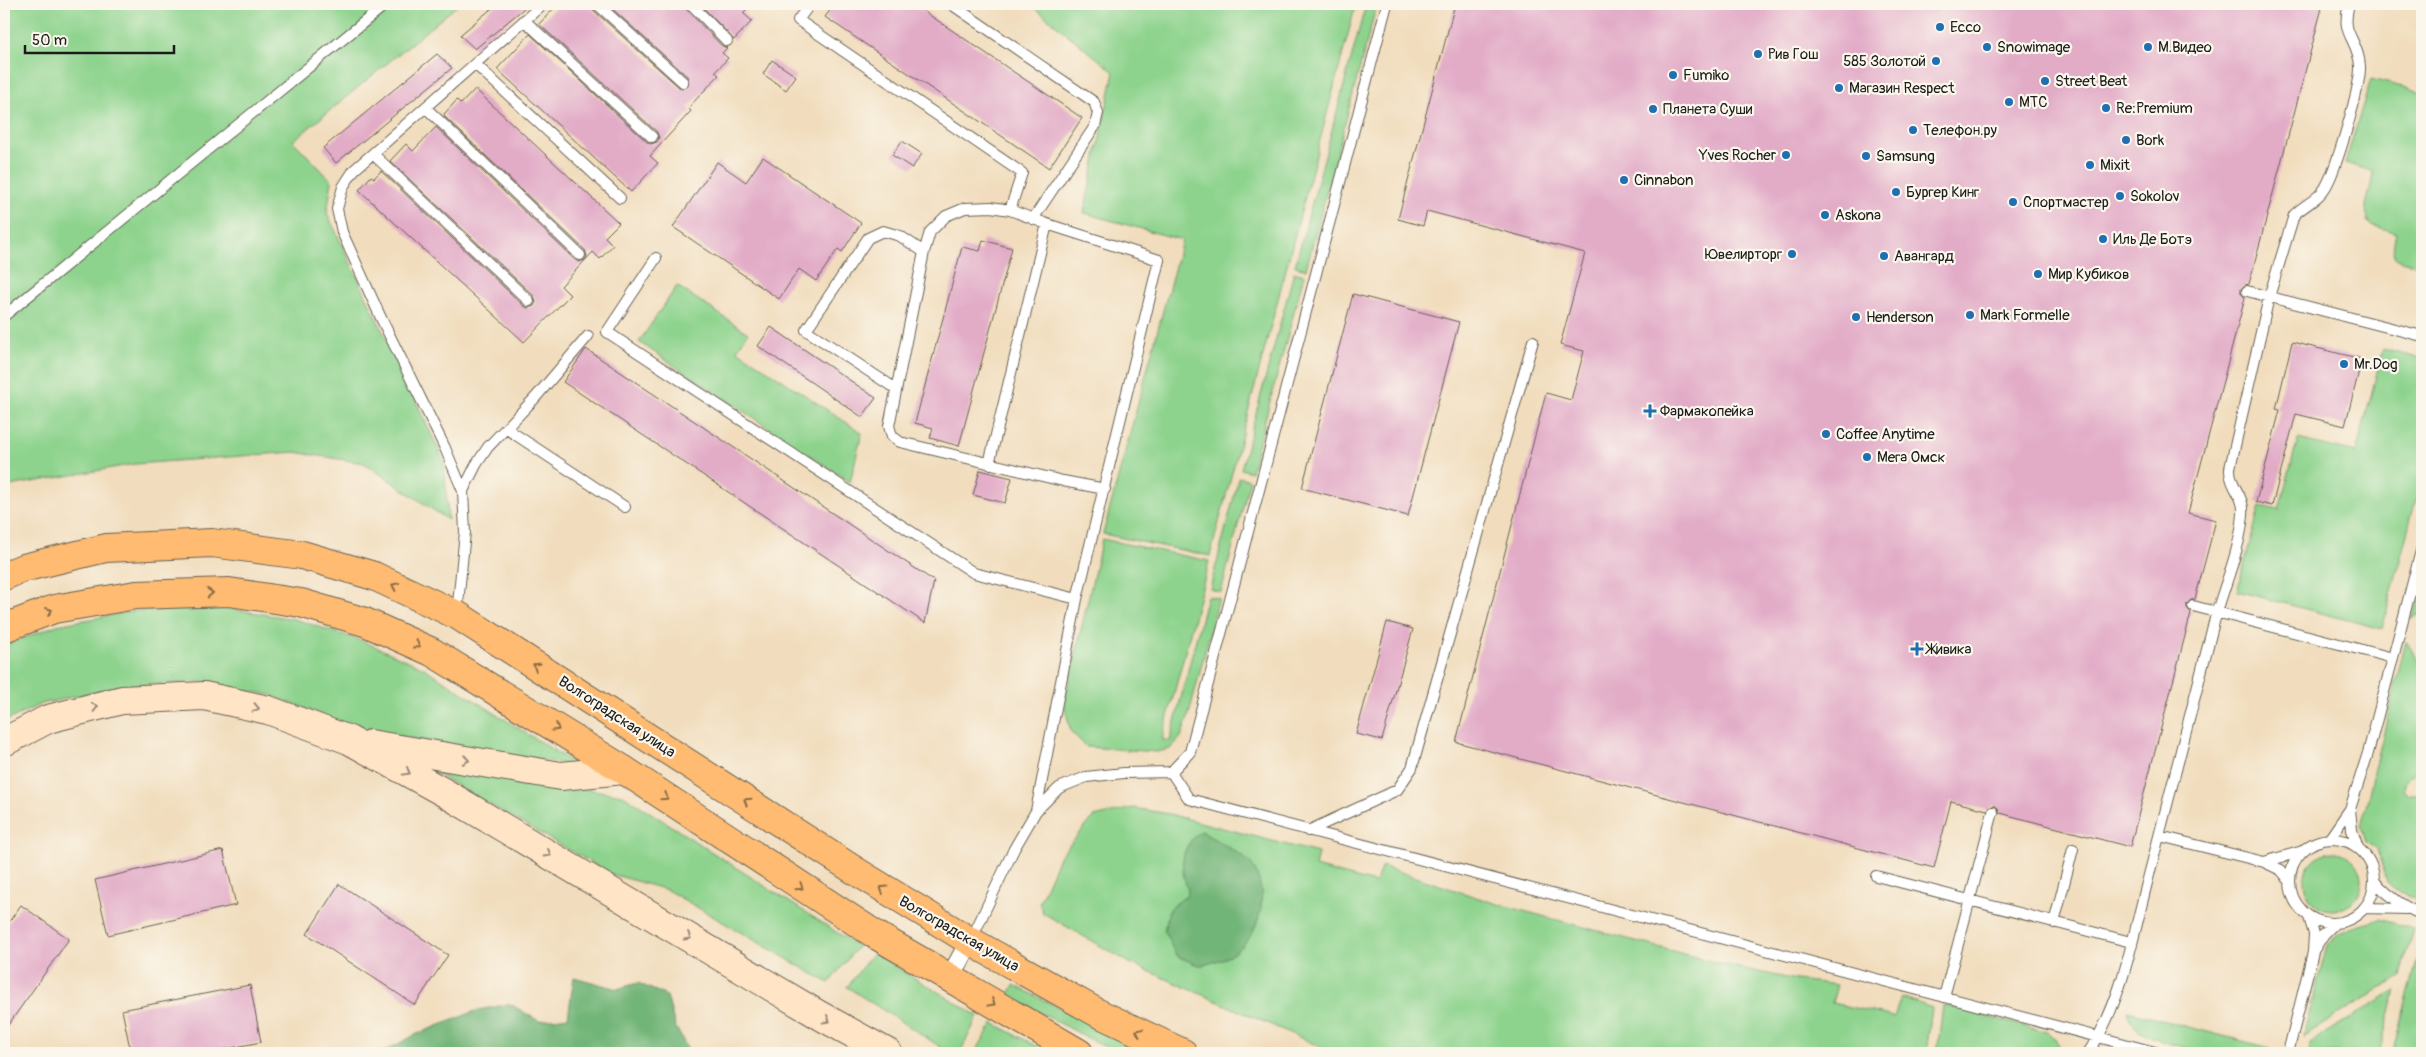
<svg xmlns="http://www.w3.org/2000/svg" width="2426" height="1057" viewBox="0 0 2426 1057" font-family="Pangolin,sans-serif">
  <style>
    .green { fill: #8dd38d; stroke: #547854 }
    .forest { fill: #72b578; stroke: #47684a }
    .building { fill: #e2acc7 }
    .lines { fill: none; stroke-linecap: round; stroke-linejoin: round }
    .lane-casing { stroke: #676054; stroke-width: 12 }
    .street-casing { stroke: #676054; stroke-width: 21 }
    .secondary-casing { stroke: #676054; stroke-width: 30 }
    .primary-casing { stroke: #676054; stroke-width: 30 }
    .lane { stroke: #fff; stroke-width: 10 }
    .street { stroke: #fff; stroke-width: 19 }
    .secondary { stroke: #ffe4c6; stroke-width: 28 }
    .primary { stroke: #febb71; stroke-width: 28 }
    .oneway { stroke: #8d6c46 }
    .oneway2 { stroke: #998a7a }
    .poi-dot { fill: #1f6fb2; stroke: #fbf7ec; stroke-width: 2 }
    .labels { text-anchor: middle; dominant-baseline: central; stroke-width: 4.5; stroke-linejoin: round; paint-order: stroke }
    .poi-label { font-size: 15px; fill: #1c1c1c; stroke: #fbf7ec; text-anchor: start }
    .street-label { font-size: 15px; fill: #1c1c1c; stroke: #fbf7ec }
  </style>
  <rect width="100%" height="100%" fill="#fbf7ec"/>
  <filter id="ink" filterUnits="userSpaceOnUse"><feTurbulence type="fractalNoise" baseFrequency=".02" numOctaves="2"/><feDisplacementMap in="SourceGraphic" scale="10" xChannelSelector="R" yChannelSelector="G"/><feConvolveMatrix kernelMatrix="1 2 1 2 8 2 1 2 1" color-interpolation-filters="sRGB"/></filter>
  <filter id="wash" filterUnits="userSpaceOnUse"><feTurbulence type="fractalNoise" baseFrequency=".0096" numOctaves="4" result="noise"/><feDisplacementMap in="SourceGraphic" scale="20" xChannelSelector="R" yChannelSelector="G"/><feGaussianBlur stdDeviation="1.12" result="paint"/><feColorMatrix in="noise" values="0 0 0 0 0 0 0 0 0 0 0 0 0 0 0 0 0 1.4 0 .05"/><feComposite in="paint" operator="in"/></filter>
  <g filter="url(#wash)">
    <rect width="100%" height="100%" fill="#f1ddbd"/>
    <path class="green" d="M4 4H459L293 141 332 181 327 213 444 461 448 520 364 463 295 452 135 464 4 487Z
      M1030 4H1356L1210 556 1103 534 1182 240 1084 213 1114 72Z
      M1366 4H1377L1306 269 1295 266Z
      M2371 79 2422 92V266C2395 259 2389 264 2396 233L2372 225 2367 221 2366 206 2373 175 2372 171 2345 163Z
      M1294 272 1304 275 1251 472 1241 469Z
      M677 286 748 333 737 350 862 433 850 482 639 342Z
      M2383 349 2422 359V476L2382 629 2237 591 2260 506 2279 510 2298 439 2356 453Z
      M1239 477 1250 480 1221 592 1210 589Z
      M1102 539 1209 561 1162 739 1170 741 1207 596 1219 598 1188 718 1181 737 1170 749 1157 752 1087 747 1071 732 1064 704Z
      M2422 580V613L2412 619Z
      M225 608 294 619 360 640 424 668 578 766 360 730 270 695 202 682 120 686 41 704 4 722V646L57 625 135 611Z
      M2406 641 2422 667V751L2419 757V767L2406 781 2404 788 2408 795H2418L2422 798V889L2419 900 2395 890 2387 883 2381 860 2376 849 2366 842 2361 826Z
      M412 760 623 795 858 946 829 983 667 890 611 874Z
      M1133 808 1169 814 1318 853 1315 867 1375 883 1382 866 1494 903 1721 964 1796 980 1837 985 1832 1003 1894 1017 1901 997 1932 1008 1926 1053H1335L1130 963 1043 913 1039 903 1059 857 1094 817Z
      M2304 881a29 29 0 1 1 58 0a29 29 0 1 1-58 0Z
      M2380 919 2413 929 2400 976 2303 1037 2327 945C2340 927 2360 926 2380 919Z
      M2420 952 2422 953V1035L2418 1053H2392Z
      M873 953 978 1016 960 1053H950L847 987Z
      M1014 985 1149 1053H1117L1008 996Z
      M2396 990 2379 1053H2309V1043Z
      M1943 1005 2047 1032 2055 1039 2061 1048 2059 1053H1937Z
      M2127 1011 2277 1050 2275 1053H2208L2170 1044 2140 1032 2130 1020Z
      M993 1023 1050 1053H975Z"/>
    <path class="forest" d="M1201 831C1211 838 1247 856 1252 865 1274 899 1256 951 1216 961 1211 963 1205 965 1201 965 1194 965 1183 958 1176 955L1164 931 1169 909 1186 896 1188 890C1179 868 1180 846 1201 831Z
      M574 977 617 989 638 983 667 996 675 1026 690 1053H561L540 1049 532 1053H381L415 1035 478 1010 510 1004 539 1021 568 1017Z"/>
    <g id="blocks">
      <path class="building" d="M497 4H529L475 49 460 35Z
        M558 4H590L592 9 681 89 688 86V77L607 4H684L686 9 722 46 727 48 722 53 728 58 715 72 719 75 688 108 691 111 650 156 658 163 631 192 497 69 530 34 647 142 651 144 657 142 659 138 657 132 539 24Z
        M700 4H752L743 13 752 21 734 40Z
        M835 4H913L1082 118 1049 168 825 17Z
        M1455 4H2323L2249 284 2245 285 2241 289V293L2245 298 2188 513 2216 520 2195 599 2191 600 2187 604V608L2191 613 2130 847 2000 813 1998 808 1994 805 1987 810 1951 801 1934 868 1456 742 1546 393 1571 400 1584 351 1560 345 1585 253 1427 211 1423 226 1398 219Z
        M437 54 452 68 336 163 323 148Z
        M772 60 796 76 786 90 763 74Z
        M475 89 619 223 605 237 613 245 600 259 593 252 561 286 570 295 524 342 359 190 371 176 374 178 381 171 524 306 528 308 534 306 536 302 534 296 390 161 406 144 413 151 436 127 575 260 579 262 585 260 587 256 585 250 445 117 444 114 457 100 461 104Z
        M902 141 922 154 912 168 892 155Z
        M763 157 861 223 842 252 838 249 816 281 799 269 779 299 673 227 717 162 746 182Z
        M983 240 1012 248 959 446 930 438 933 428 915 423 962 247 980 251Z
        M1353 294 1459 322 1408 516 1302 488Z
        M771 327 876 398 862 417 758 346Z
        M2292 342 2362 359 2345 426 2296 414 2272 506 2256 502 2280 410 2276 409Z
        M586 349 934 581 925 623 563 382Z
        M980 470 1012 478 1005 503 973 495Z
        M1387 622 1413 629 1382 740 1356 734Z
        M223 850 236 905 108 935 95 880Z
        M339 884 448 955 415 1005 307 934Z
        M21 905 69 939 4 1031V929Z
        M250 985 261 1042 205 1053H131L122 1010Z"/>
    </g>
  </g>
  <g filter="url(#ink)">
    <use href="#blocks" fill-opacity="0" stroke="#676054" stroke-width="1"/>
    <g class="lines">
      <defs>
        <path id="lane" d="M597 4 683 82
          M691 4 727 41
          M810 4 798 20 1022 173 1010 210
          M951 4 1094 102 1098 113 1095 126 1033 219
          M524 20 652 137
          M475 64 620 198
          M426 108 580 255
          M373 154 529 301
          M656 258 607 332 974 573 1077 599
          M2247 291 2422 336
          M4 316 386 4
          M896 389 806 330 868 238 883 231 900 236 924 252
          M507 429 625 507
          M989 464 1047 224
          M463 491 476 465 488 447 535 398 588 336
          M2193 606 2393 658
          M457 614 465 532 463 491 445 448 381 318 342 232 337 209 343 187 354 170 543 4
          M1171 772 1189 799 2159 1053
          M2350 809 2352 830 2358 848
          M1036 811 1077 599 1159 260 1047 224 1010 210 991 207 965 208 946 216 930 232 924 252 889 426 892 436 900 442 1063 481 1105 489
          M1308 831 1397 790 1412 768 1533 341
          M2160 836 2264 862 2281 870 2290 881
          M2330 838 2350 809 2368 753 2422 547
          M2290 881a42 42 0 1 1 84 0a42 42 0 1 1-84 0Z
          M2264 862 2303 851
          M1876 876 2131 942
          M2375 882C2389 896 2403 907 2422 915
          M2365 908 2407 909
          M2054 923 2073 849
          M971 940 1014 849 1036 811 1059 788 1086 777 1124 773 1171 772 1190 752 1387 4
          M2313 951 2324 934 2335 923
          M1944 997 1993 812
          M2088 1053C2122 1004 2133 936 2148 879 2169 796 2191 713 2212 630 2221 592 2240 553 2243 514 2245 496 2229 486 2230 468L2269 297 2294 215C2304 205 2318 200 2325 188 2336 171 2361 85 2360 66 2358 37 2340 37 2349 4
          M2288 1053 2313 952 2314 934 2309 917"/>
        <path id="street" d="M950 978 970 941"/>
        <path id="secondary" d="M4 742 48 719 122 700 204 696 268 710 349 740 445 793 819 1015 888 1053
          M370 744 561 776 624 770"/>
        <path id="primary" d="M4 576 23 568 106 548 212 543 302 555 374 576 457 615 854 870 970 941 1098 1013 1183 1053
          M4 628 54 609 136 595 229 592 301 603 365 622 432 652 624 770 876 935 1079 1053"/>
      </defs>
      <use href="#lane" class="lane-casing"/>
      <use href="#street" class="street-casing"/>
      <use href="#secondary" class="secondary-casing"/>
      <use href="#primary" class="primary-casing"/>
      <use href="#lane" class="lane"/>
      <use href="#street" class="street"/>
      <use href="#secondary" class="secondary"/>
      <use href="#primary" class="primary"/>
    </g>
    <defs><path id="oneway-chevron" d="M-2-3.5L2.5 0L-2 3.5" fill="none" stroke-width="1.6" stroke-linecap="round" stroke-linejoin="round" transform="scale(1.25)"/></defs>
    <g class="oneway">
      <use href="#oneway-chevron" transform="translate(395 586) rotate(-155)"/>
      <use href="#oneway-chevron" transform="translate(210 593) rotate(-2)"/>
      <use href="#oneway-chevron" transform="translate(49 611) rotate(-19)"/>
      <use href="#oneway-chevron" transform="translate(417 645) rotate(24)"/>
      <use href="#oneway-chevron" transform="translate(536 666) rotate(-147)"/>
      <use href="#oneway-chevron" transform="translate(556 728) rotate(32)"/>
      <use href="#oneway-chevron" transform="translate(665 797) rotate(34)"/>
      <use href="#oneway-chevron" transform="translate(747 801) rotate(-147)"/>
      <use href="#oneway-chevron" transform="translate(800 887) rotate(34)"/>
      <use href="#oneway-chevron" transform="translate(883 889) rotate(-148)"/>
      <use href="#oneway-chevron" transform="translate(992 1003) rotate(30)"/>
      <use href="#oneway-chevron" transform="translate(1139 1032) rotate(-155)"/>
    </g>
    <g class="oneway2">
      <use href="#oneway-chevron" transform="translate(95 707) rotate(-14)"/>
      <use href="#oneway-chevron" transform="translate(256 708) rotate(13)"/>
      <use href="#oneway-chevron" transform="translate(466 760) rotate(10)"/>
      <use href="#oneway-chevron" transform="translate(407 772) rotate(29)"/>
      <use href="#oneway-chevron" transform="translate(548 854) rotate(31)"/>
      <use href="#oneway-chevron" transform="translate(688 937) rotate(31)"/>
      <use href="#oneway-chevron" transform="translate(827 1020) rotate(29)"/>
    </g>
  </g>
  <g class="poi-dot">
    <circle cx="1940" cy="27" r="5"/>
    <circle cx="1987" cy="47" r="5"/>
    <circle cx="2148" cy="47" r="5"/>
    <circle cx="1758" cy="54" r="5"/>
    <circle cx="1936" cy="61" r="5"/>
    <circle cx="1673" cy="75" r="5"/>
    <circle cx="2045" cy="81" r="5"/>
    <circle cx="1839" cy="88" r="5"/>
    <circle cx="2009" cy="102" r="5"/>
    <circle cx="2106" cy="108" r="5"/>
    <circle cx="1653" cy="109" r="5"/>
    <circle cx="1913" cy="130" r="5"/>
    <circle cx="2126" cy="140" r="5"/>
    <circle cx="1786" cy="155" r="5"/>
    <circle cx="1866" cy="156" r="5"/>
    <circle cx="2090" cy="165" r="5"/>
    <circle cx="1624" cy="180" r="5"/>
    <circle cx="1896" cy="192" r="5"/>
    <circle cx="2120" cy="196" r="5"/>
    <circle cx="2013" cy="202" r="5"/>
    <circle cx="1825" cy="215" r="5"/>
    <circle cx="2103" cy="239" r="5"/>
    <circle cx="1792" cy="254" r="5"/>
    <circle cx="1884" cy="256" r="5"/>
    <circle cx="2038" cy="274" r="5"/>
    <circle cx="1970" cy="315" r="5"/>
    <circle cx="1856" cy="317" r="5"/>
    <circle cx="2344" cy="364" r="5"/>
    <path d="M1647.5 403.5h5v5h5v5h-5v5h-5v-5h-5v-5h5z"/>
    <circle cx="1826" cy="434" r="5"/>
    <circle cx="1867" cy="457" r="5"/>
    <path d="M1914.5 641.5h5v5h5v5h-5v5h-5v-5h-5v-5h5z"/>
  </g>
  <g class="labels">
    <g class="poi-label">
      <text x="1950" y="27">Ecco</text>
      <text x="1997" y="47">Snowimage</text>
      <text x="2158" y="47">М.Видео</text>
      <text x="1768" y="54">Рив Гош</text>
      <text x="1926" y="61" text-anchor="end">585 Золотой</text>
      <text x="1683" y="75">Fumiko</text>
      <text x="2055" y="81">Street Beat</text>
      <text x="1849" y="88">Магазин Respect</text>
      <text x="2019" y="102">МТС</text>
      <text x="2116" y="108">Re:Premium</text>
      <text x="1663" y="109">Планета Суши</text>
      <text x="1923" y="130">Телефон.ру</text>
      <text x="2136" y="140">Bork</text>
      <text x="1776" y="155" text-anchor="end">Yves Rocher</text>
      <text x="1876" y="156">Samsung</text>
      <text x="2100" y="165">Mixit</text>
      <text x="1634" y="180">Cinnabon</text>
      <text x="1906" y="192">Бургер Кинг</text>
      <text x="2130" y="196">Sokolov</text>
      <text x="2023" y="202">Спортмастер</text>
      <text x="1835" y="215">Askona</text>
      <text x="2113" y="239">Иль Де Ботэ</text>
      <text x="1782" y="254" text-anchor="end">Ювелирторг</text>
      <text x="1894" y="256">Авангард</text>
      <text x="2048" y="274">Мир Кубиков</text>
      <text x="1980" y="315">Mark Formelle</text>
      <text x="1866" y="317">Henderson</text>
      <text x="2354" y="364">Mr.Dog</text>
      <text x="1660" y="411">Фармакопейка</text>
      <text x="1836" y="434">Coffee Anytime</text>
      <text x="1877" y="457">Мега Омск</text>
      <text x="1927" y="649">Живика</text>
    </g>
    <g class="street-label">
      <text transform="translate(617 717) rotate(33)">Волгоградская улица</text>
      <text transform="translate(959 934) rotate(30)">Волгоградская улица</text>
    </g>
  </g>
  <rect width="2426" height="1057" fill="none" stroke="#fbf7ec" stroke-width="20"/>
  <path d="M25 45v8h149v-8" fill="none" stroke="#1c1c1c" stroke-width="2.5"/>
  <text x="32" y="45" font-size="15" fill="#1c1c1c" stroke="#fbf7ec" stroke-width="4" paint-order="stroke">50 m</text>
</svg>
